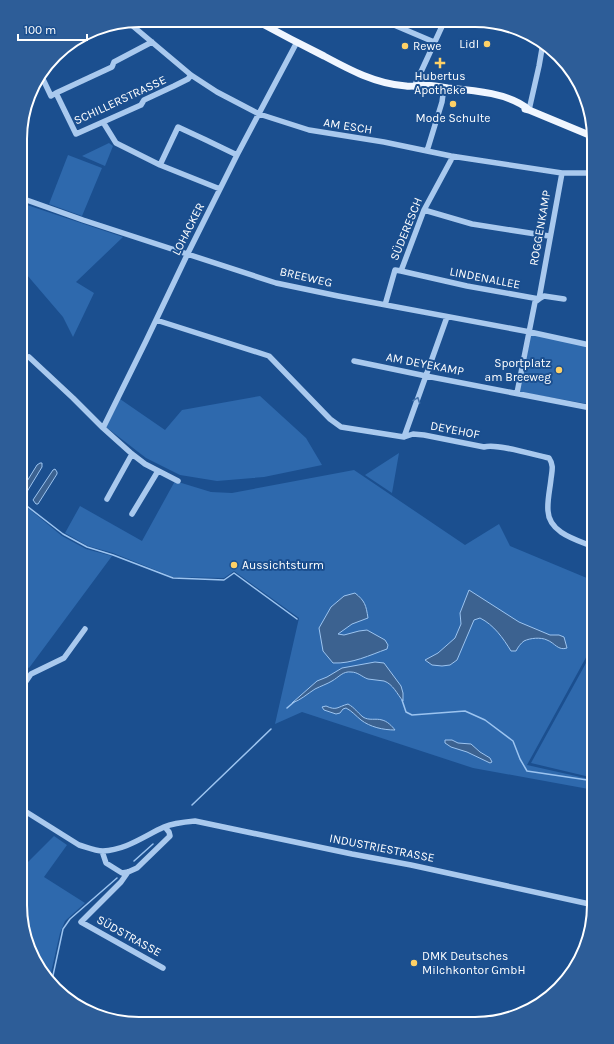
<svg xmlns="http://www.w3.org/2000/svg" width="614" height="1044" viewBox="0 0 614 1044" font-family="Karla,sans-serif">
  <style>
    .green { fill: #2e69ad }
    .water { fill: #3c6290; stroke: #9cc4f0 }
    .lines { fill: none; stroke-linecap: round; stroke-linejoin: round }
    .stream { stroke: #9cc4f0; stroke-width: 1.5 }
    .minor { stroke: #a9c9ee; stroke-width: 5.5 }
    .major { stroke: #f0f6ff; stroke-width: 7 }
    .oneway { stroke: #4674ac }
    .poi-dot { fill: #ffd166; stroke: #1b4f8f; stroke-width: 1.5 }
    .labels { text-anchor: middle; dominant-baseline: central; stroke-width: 4; stroke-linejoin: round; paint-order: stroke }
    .poi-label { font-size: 12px; fill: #fff; stroke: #1b4f8f; text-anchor: start }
    .street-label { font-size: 12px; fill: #fff; stroke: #1b4f8f }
    .rim { fill: none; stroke: #fff; stroke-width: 2 }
  </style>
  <rect width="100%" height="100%" fill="#1b4f8f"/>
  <path class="green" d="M109 143 113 146 105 166 82 156Z
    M68 155 102 168 82 216 49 204Z
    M21 203 123 237 76 282 94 293 73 337 63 317 21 268Z
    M531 334 594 348V405L520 392Z
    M260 396 306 438 322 465 264 477 217 481 180 475 146 458 106 427 120 399 165 430 182 410Z
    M399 453 392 493 365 475Z
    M354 470 465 545 499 524 510 546 594 581V653L589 652 527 765 594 780V790L473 768 302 712 275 724 299 618 234 571 224 578 173 577 113 553 88 546 65 533 80 506 142 541 175 481 211 492 232 493Z
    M21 503 23 504 62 536 86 549 112 556 29 668 20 663Z
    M591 654H594V778L531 763Z
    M54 836 67 845 44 877 85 903 65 921 60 933 50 977 29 950 20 905V870Z"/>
  <path class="water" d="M40 463H42V467L25 495 23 496 21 495V491L37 465Z
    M55 469 57 472V474L38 504H36L33 500 53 470Z
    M469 590 519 622 550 635H559L564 637 567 648C558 651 555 643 547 640 541 637 530 638 524 641 521 643 518 647 516 651H511C503 638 494 625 480 618L474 620 457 660 450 665 442 666 432 665 425 660 438 653 455 638 461 624 460 613Z
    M355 593C365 601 366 605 368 618L352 624 338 634 344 635 359 631 367 630 385 640 388 645 387 649C370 655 352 664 333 663L323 651 319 628 331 607 344 596Z
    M375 662 384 663 401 686 403 693V701C397 694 393 684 384 681 379 680 373 680 368 679 362 677 358 672 351 672 343 671 339 677 332 681 327 684 321 686 315 689 307 694 301 700 292 703L317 681 327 677 342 668Z
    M348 704C355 708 357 712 363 717 369 721 376 718 382 720 387 721 392 726 395 730 383 730 370 727 361 720 356 716 352 711 346 708L343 709 340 713 336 714 324 710 322 707 326 706C337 711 337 707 348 704Z
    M445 740H452L458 743 471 744 480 752 490 758 492 762 490 763 467 752 451 747 445 743Z"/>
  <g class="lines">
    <path class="stream" d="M21 502 23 503 63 534 87 547 113 555 173 578 224 580 234 573 297 619
      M402 700 406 712 412 715 465 711 485 720 513 741 520 759 527 771 594 781
      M287 708 294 702
      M192 805 271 729
      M134 861 153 844
      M52 980 63 929 70 919 117 878"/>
    <path class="minor" d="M128 22 191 75 217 92 259 114 309 130 384 142 451 156 562 173H594
      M387 22 434 42
      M272 29 273 27 274 21
      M152 42 114 62 112 67 56 93 76 134 141 105 144 100 174 86 188 79 191 75
      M41 75 51 96 56 93
      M414 87 444 22
      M529 110 539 66 543 43
      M103 122 116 143 160 165 220 189
      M427 151 442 102 444 87
      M160 165 178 127 206 140 237 155
      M21 198 83 220 276 283 338 296 530 332 594 346
      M424 210 472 224 549 236
      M401 271 467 286 539 299 544 296 564 299
      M385 305 395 270 401 271 424 210 451 160V156
      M156 320 269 356 330 419 341 427 404 437 413 434 424 435 484 447C497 443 534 455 549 458 554 465 552 471 551 479 550 489 547 501 548 511 549 533 577 540 594 547
      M29 357 73 398 103 428 132 454 145 464 178 481
      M354 361 426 376 586 407
      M517 393 535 302 539 299 562 173
      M103 428 146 341 188 253 237 155 297 42
      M404 437 447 317
      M107 499 132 454
      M132 514 158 471
      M20 690 31 674 64 658 85 629
      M20 808 79 845C86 847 95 851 103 851 126 850 144 836 164 827 173 823 184 822 195 821L352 854 411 865 594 905
      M102 851 106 863 122 873 128 872 137 868 170 836 169 832 165 827
      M128 872 121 882 81 922 163 968"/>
    <path class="major" d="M257 21C279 33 302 45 324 56 350 70 376 84 406 86 412 87 418 85 424 85 432 85 440 87 448 88 471 90 511 93 529 110
      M525 109 529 110 594 137"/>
  </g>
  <defs><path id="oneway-chevron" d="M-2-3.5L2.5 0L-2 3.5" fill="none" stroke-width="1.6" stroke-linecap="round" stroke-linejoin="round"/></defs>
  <use class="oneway" href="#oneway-chevron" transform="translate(417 400) rotate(-70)"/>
  <g class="poi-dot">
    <circle cx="487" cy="44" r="4"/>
    <circle cx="405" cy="46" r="4"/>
    <path d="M438 57h4v4h4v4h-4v4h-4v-4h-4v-4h4z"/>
    <circle cx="453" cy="104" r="4"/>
    <circle cx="559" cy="370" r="4"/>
    <circle cx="234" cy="565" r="4"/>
    <circle cx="414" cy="963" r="4"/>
  </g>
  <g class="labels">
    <g class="poi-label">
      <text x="479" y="44" text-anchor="end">Lidl</text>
      <text x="413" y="46">Rewe</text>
      <text x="440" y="76" text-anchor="middle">Hubertus<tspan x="440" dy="14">Apotheke</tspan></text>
      <text x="453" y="118" text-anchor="middle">Mode Schulte</text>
      <text x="551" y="363" text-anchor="end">Sportplatz<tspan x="551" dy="14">am Breeweg</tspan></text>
      <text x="242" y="565">Aussichtsturm</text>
      <text x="422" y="956">DMK Deutsches<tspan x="422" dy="14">Milchkontor GmbH</tspan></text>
    </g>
    <g class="street-label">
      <text transform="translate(120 100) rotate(-25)">SCHILLERSTRASSE</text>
      <text transform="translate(348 126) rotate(9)">AM ESCH</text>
      <text transform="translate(540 228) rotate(-80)">ROGGENKAMP</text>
      <text transform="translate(188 229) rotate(-63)">LOHACKER</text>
      <text transform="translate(406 229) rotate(-68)">SÜDERESCH</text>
      <text transform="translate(306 277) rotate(13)">BREEWEG</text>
      <text transform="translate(485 278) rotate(11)">LINDENALLEE</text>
      <text transform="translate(425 364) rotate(11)">AM DEYEKAMP</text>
      <text transform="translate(455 430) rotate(11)">DEYEHOF</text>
      <text transform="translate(382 848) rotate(11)">INDUSTRIESTRASSE</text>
      <text transform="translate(129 936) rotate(29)">SÜDSTRASSE</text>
    </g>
  </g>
  <path d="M0 0H614V1044H0ZM139 27H475A112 112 0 0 1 587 139V905A112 112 0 0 1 475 1017H139A112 112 0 0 1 27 905V139A112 112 0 0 1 139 27Z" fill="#2d5d98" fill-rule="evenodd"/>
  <path class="rim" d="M139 27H475A112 112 0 0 1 587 139V905A112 112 0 0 1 475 1017H139A112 112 0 0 1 27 905V139A112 112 0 0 1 139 27Z"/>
  <path d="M18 34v6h69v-6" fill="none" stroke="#ffffff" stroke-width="2"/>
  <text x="24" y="34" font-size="12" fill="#ffffff" stroke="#1b4f8f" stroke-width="3" paint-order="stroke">100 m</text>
</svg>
